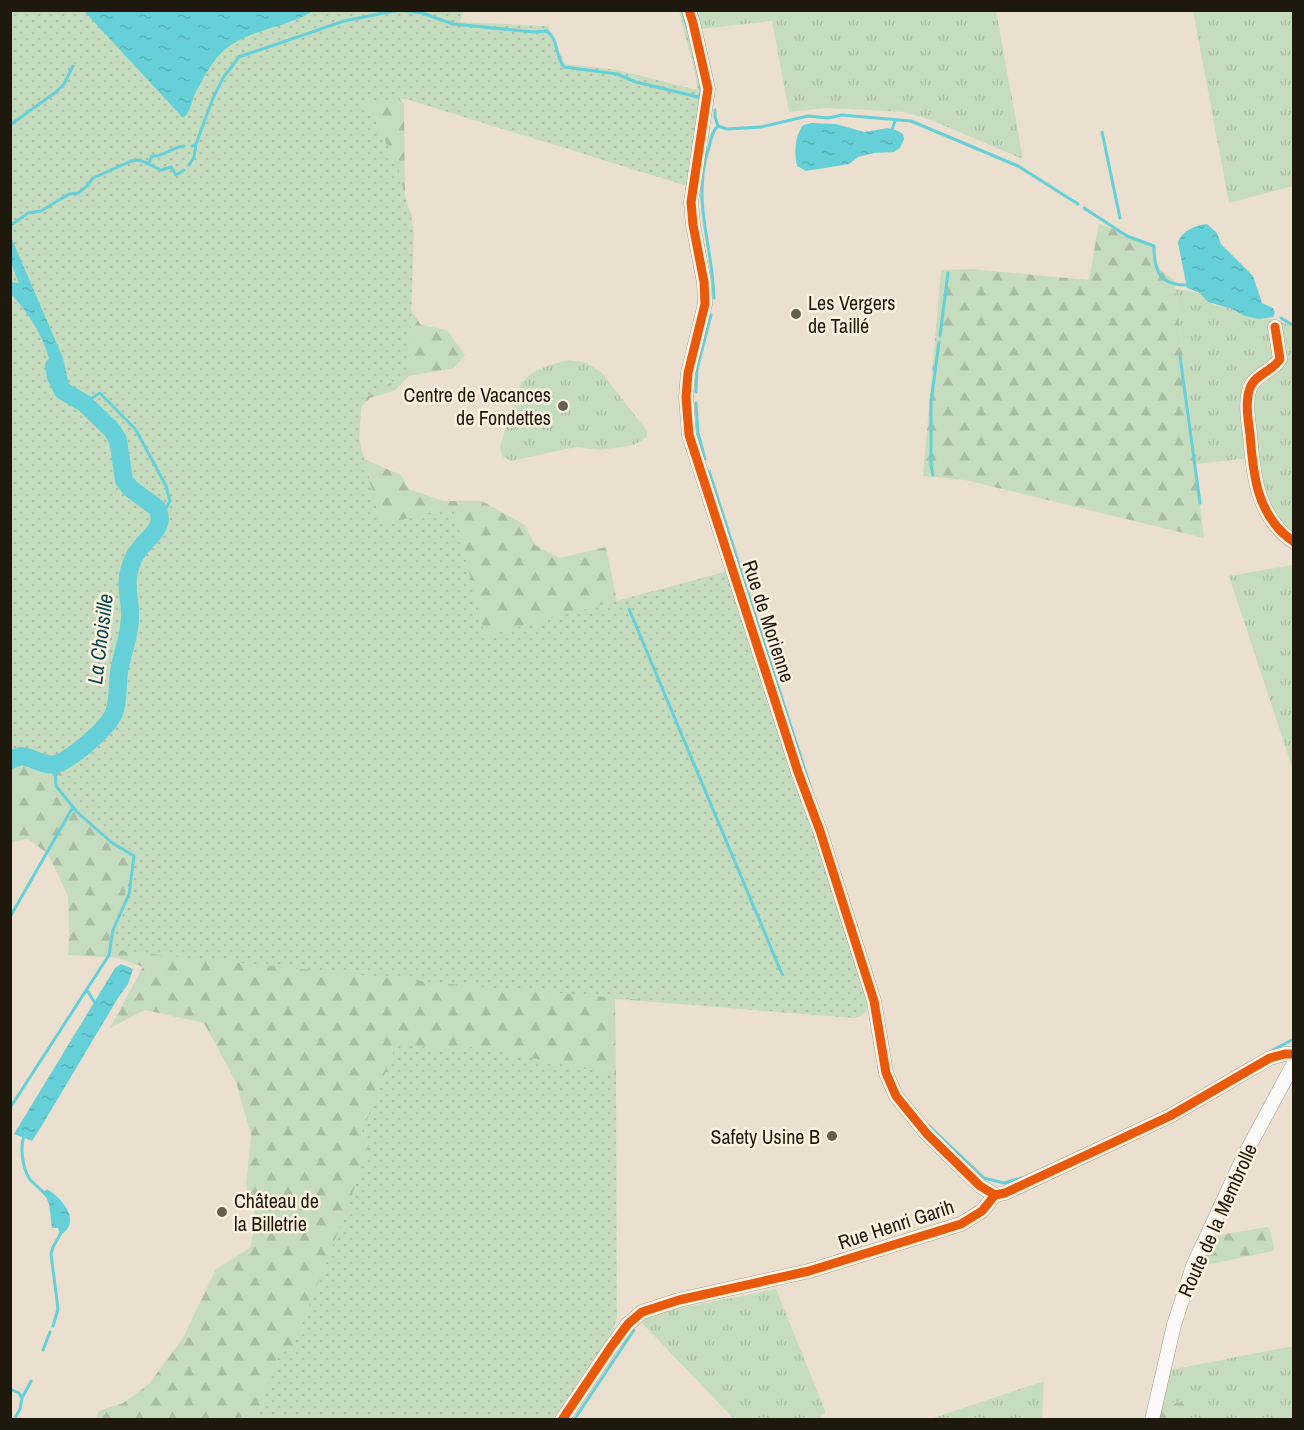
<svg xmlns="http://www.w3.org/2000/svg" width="1304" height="1430" viewBox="0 0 1304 1430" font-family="'Archivo Narrow',sans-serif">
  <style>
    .grass { fill: url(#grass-tufts) }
    .forest { fill: url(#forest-firs) }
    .park { fill: url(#park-dots) }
    .water { fill: url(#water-ripples) }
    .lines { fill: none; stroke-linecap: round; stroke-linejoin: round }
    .stream { stroke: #65d0d7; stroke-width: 3 }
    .river { stroke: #65d0d7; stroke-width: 18 }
    .minor-casing { stroke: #a49c8f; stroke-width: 15 }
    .minor { stroke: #fcfaf8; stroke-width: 14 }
    .cycleway-casing { stroke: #fdf2df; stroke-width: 13 }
    .cycleway { stroke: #e8590c; stroke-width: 9 }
    .poi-dot { fill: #665e51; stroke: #fdf2df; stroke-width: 2 }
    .labels { text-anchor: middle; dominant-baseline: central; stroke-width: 5; stroke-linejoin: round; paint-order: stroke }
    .poi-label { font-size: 20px; fill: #1f180d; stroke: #fdf2df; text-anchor: start }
    .street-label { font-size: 20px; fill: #1f180d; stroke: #fdf2df }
    .water-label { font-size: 21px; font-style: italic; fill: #054950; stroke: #fdf2df }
  </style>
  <defs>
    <pattern id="grass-tufts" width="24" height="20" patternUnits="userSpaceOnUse" patternTransform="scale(1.5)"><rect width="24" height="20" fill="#c6dcbf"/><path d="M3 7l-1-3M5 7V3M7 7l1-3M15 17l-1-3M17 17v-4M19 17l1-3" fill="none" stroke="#aabca3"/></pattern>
    <pattern id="forest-firs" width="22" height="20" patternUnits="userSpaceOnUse" patternTransform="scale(1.5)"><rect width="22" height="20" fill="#c6dcbf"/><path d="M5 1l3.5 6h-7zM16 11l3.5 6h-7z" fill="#aabca3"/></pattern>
    <pattern id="park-dots" width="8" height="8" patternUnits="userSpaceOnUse" patternTransform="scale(1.5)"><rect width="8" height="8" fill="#c6dcbf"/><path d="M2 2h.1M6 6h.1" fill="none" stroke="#aabca3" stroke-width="1.8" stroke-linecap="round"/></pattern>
    <pattern id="water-ripples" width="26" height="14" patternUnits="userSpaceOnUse" patternTransform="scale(1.5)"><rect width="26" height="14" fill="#65d0d7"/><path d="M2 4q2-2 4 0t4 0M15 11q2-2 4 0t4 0" fill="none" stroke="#57b2b7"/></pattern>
  </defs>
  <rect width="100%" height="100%" fill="#ebe0cf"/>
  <path class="grass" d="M697 11H996L1023 159 931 120 904 112 827 108 789 112 772 21 699 29Z
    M1193 11H1293V186L1229 203Z
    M1175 289 1200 293 1214 305 1232 309 1245 316 1259 319H1274L1272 326 1278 327 1279 321 1293 326V542L1279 531 1251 458 1196 464Z
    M570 360 587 363 602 373 647 431V437L642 441 633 445 600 450 576 447 511 461 502 456 500 446C507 427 511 404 520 386 528 370 554 363 570 360Z
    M1293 565H1294L1293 770 1229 576Z
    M776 1289 826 1413 820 1415 821 1419H734L641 1322 651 1316 675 1309Z
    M1293 1346V1419H1186L1187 1403 1164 1402 1170 1370Z
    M1044 1381 1042 1419H928H930Z"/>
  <path class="forest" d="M11 11 391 89 404 104 405 199 412 216 411 310 421 325 447 330 465 355 454 368 409 376 394 391 370 398 361 407 353 443 366 460 401 475 409 489 443 501H482L525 525 535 545 559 558 606 547 617 601 729 571 867 1010 863 1015 854 1018 615 999 616 1075 481 1059 272 1419H96L99 1411 123 1403 149 1384 183 1338 216 1269 250 1248 256 1218 246 1185 251 1135 236 1082 204 1023 145 1010 110 1028 143 967 118 958 68 955 69 934 68 896 48 854 28 839 11 843V760C31 750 42 771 60 762Z
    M1099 223 1153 247C1154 267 1159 269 1174 280L1204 538 965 480 923 476 941 270 971 269 1089 280Z
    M1267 1227 1270 1229 1274 1248 1273 1251 1201 1266 1213 1236Z
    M1164 1402 1188 1403 1186 1419H1159Z"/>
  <path class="park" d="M10 11H464L460 22 548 26 565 64 618 70 697 90 696 77 679 11H681L688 30 703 97 687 186 406 99 393 98 367 104 398 167 414 232 409 372 362 400 359 439 381 525 453 507 485 636 729 571 869 1003 863 1015 854 1018 451 984 111 950 113 934 124 912 125 890 138 857C131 847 118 843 108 835 90 820 76 805 61 787L59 784 65 766C59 763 56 764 50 763 33 761 30 749 11 757Z
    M397 1043 442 1049 477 1047 616 1075 617 1317 610 1340 557 1419 256 1420 280 1348 291 1352 349 1204 369 1145 359 1140Z"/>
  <path class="water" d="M84 11H313C285 29 244 29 220 54 210 65 202 80 195 94 191 102 191 112 183 118Z
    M813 123 836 124 864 132 888 128 898 131 903 134 904 139 900 148 894 152 874 153 858 157 849 164 806 171 797 166C794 152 795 136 803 125Z
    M1207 224 1217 233 1221 244 1253 276 1262 303 1273 308 1275 313 1273 317 1259 319 1245 316 1232 309 1208 302 1200 293 1187 288 1178 243C1181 231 1196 225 1207 224Z
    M11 237 63 358 68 381 59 390C53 380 53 370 49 359 43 335 27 311 11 294V282L19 283 11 263Z
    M121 964 133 969 128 984 118 998 41 1127 32 1141 14 1134 115 968Z
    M47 1189C62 1198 83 1222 60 1235L58 1228H52L49 1204 44 1192Z"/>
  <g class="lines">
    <path class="stream" d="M401 10 422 13 453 24 534 32 547 31C559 40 555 57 564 67L617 74 636 82 702 98
      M682 10 688 29
      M699 97 701 91 700 81
      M715 110V117L718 126 727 129 761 127 808 116 828 118 842 115 911 121 1018 166 1078 204
      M10 125 56 92 64 84 73 66
      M1102 132 1120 218
      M891 133 895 121
      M192 146 196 144 213 98 223 78 239 57 344 21 399 10
      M148 164 152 156C164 157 172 147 184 146
      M189 165 194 157 196 144
      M1084 208 1127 236 1154 246C1154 272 1160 286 1189 285
      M10 226 28 213 41 211 69 194 78 193 87 186 93 178 131 161 140 160 161 170 171 167 176 175 184 170
      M714 298C713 246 691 200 709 147 711 139 712 131 718 126
      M1281 318 1294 326
      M940 336 948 273
      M1180 356 1200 503
      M696 392 697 369 711 315
      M84 403 100 393 136 430 166 486 170 501 165 510 159 512
      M696 403 698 433 705 459
      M709 471 811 789
      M933 475 931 465V402L939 342
      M629 609 782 974
      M10 917 73 807
      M87 990 96 1005
      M1271 1051 1294 1039
      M10 1108 109 955 113 930 129 894 134 856 111 842 77 812 56 786 55 765
      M928 1125 984 1178 1004 1183 1021 1178
      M24 1135C20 1147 22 1166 29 1178 33 1184 41 1189 46 1195
      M53 1326 58 1309 51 1254 53 1247 61 1233
      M43 1350 50 1332
      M10 1389 19 1393 22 1398 20 1409 14 1420
      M22 1398 31 1381
      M574 1420 634 1330"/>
    <path class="river" d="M10 760 21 756C32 757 45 767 56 764 72 759 108 728 114 713 119 700 117 685 119 672 122 652 131 633 130 613 130 599 125 585 129 571 131 563 135 554 141 547 151 535 166 526 157 508L130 488 124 480 118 440 112 430 84 403 63 391 56 377 54 366"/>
    <defs>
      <path id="minor" d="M689 10 693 23 708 89 691 202 693 225 704 282 705 304 688 373 686 397 689 435 798 772 820 831 874 1001 886 1073 896 1096 927 1134 980 1186 995 1195
        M1275 327 1280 359C1273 371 1254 375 1250 388 1245 401 1248 420 1250 434 1253 475 1257 517 1294 542
        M562 1420 611 1347 628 1324 642 1312 679 1300 809 1271 961 1224 982 1211 995 1195 1005 1193 1170 1116 1270 1058 1285 1054H1294
        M1152 1420 1174 1325 1193 1266 1244 1156 1294 1063"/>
    </defs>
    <use href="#minor" class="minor-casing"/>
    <use href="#minor" class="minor"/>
    <defs>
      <path id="cycleway" d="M689 10 693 23 708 89 691 202 693 225 704 282 705 304 688 373 686 397 689 435 798 772 820 831 874 1001 886 1073 896 1096 927 1134 980 1186 995 1195
        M1275 327 1280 359C1273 371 1254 375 1250 388 1245 401 1248 420 1250 434 1253 475 1257 517 1294 542
        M562 1420 611 1347 628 1324 642 1312 679 1300 809 1271 961 1224 982 1211 995 1195 1005 1193 1170 1116 1270 1058 1285 1054H1294"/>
    </defs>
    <use href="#cycleway" class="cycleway-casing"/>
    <use href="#cycleway" class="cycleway"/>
  </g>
  <g class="poi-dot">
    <circle cx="796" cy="314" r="6"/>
    <circle cx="563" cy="406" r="6"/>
    <circle cx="832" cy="1136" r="6"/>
    <circle cx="222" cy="1212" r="6"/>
  </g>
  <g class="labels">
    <g class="poi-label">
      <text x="808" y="302">Les Vergers<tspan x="808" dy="23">de Taillé</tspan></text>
      <text x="551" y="394" text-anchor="end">Centre de Vacances<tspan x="551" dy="23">de Fondettes</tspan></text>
      <text x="820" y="1136" text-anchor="end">Safety Usine B</text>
      <text x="234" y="1200">Château de<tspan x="234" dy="23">la Billetrie</tspan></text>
    </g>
    <g class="street-label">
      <text transform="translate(769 621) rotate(72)">Rue de Morienne</text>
      <text transform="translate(1217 1220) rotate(-66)">Route de la Membrolle</text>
      <text transform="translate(896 1224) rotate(-18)">Rue Henri Garih</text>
    </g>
    <g class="water-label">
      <text transform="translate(100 639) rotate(-83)">La Choisille</text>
    </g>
  </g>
  <rect width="1304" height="1430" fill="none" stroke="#1f180d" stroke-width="24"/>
</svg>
